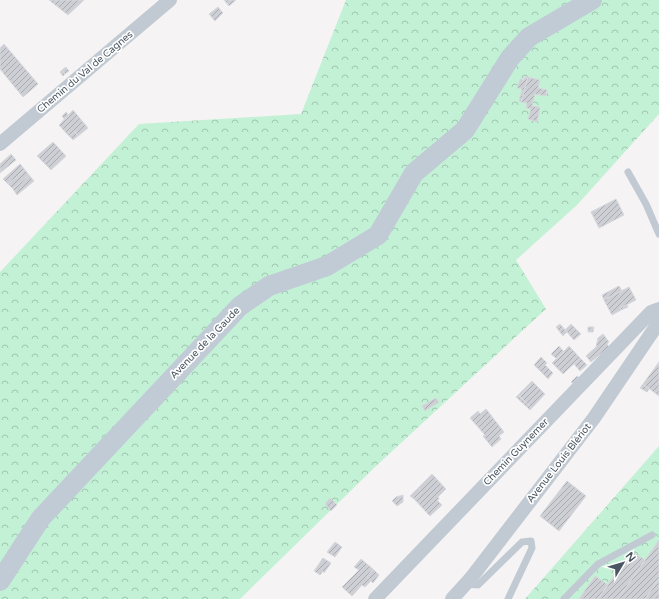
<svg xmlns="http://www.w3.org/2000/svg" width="659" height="599" viewBox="0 0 659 599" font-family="'Varela Round',sans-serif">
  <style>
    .forest { fill: url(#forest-crowns) }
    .building { fill: url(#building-hatch); stroke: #d7d9de }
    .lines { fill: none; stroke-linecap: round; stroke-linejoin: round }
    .lane { stroke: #c1cad2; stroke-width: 7 }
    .street { stroke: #c1cad2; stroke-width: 14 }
    .secondary { stroke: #c1cbd6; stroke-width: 20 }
    .labels { text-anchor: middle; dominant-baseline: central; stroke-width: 3.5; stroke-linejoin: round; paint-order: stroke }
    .street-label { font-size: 10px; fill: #4a5661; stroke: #fff }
  </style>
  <defs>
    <pattern id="forest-crowns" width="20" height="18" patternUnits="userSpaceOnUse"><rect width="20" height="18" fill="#c3f1d5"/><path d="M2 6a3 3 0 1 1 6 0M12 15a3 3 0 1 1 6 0" fill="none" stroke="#a0c6b0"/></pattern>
    <pattern id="building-hatch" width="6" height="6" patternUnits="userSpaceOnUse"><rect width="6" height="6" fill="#cdcfd5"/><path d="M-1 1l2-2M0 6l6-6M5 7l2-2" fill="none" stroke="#a8abb0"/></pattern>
  </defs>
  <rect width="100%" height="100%" fill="#f5f3f3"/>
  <path class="forest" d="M346 0H659V114L577 205 516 260 546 309 375 467 240 599H0V272L139 124 301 114Z
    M659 446V599H525Z"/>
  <path class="building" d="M49 0H84L68 15Z
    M224 0H236L229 6Z
    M218 7 223 13 215 21 209 14Z
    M4 44 38 84 23 97 0 69V48Z
    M66 67 69 71 65 74 62 70Z
    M62 70 65 74 63 76 60 72Z
    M524 77H528L521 102 519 101 522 89 517 88 520 79 524 80Z
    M528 77 540 80 538 88 547 90 546 96 535 94 532 106 540 107 537 122 528 119 531 109 526 108 527 103 521 102Z
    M73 110 88 128 78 136 75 131 69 136 59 125Z
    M66 112 69 116 65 120 62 116Z
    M75 131 78 136 73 140 69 136Z
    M53 142 66 156 51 170 37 156Z
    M11 154 16 160 0 173V164Z
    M20 164 25 170 8 184 3 179Z
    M25 170 29 175 13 189 8 184Z
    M29 175 34 181 17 195 13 189Z
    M616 199 624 215 599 228 591 212Z
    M619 286 622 291 604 300 602 295Z
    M629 287 636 300 620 308 621 310 612 315 604 300Z
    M627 305 628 307 621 310 620 308Z
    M560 324 567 332 563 336 556 327Z
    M571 324 581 334 574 340 565 330Z
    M588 327H594L593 332H588Z
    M603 334 609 342 607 344 609 347 591 362 586 356 596 347 598 338Z
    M559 346 564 352 557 359 551 354Z
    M569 346 580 358 563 374 552 363Z
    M541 357 547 363 545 365 553 373 548 379 534 365Z
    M580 358 587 365 580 371 574 364Z
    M659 362V396L643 384Z
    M577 376 581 379 575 385 571 382Z
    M532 381 533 382 520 396 518 395Z
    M533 382 545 394 532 408 520 396Z
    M643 384 649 389 647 392 640 388Z
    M518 395 532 408 530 410 516 397Z
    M436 398 439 402 425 411 422 406Z
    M486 409 504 432 499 436 501 439 492 447 483 436 485 435 470 418 478 411 480 414Z
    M432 474 446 489 438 497 439 499 437 500 442 505 430 516 414 499 422 492 418 488Z
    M567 481 586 496 559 531 540 516Z
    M418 488 422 492 414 499 410 496Z
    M403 495V502L397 506 392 501 396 497Z
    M330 498 337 505 331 511 325 504Z
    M659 540V578L645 599H618Z
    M335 542 342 547 335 557 327 552Z
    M631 551 645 560 618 599H598Z
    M323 558 331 563 324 573 323 571 320 575 314 571Z
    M361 559 373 569 367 577 371 581 365 587 362 585 352 596 342 587 359 570 354 567Z
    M373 569 379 575 373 583 367 577Z
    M595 576 608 585 598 599H579Z
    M659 578V599H645Z"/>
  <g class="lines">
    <path class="lane" d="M628 172 646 204 659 234
      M466 584 478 585 522 542 531 541 532 548 508 599
      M564 599 598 564 652 535"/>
    <path class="street" d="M0 144 170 0
      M375 599 651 312 659 309
      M452 599 471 578 594 418 659 322"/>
    <path class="secondary" d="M0 581 41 518 240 306 269 286 327 266 378 235 414 173 465 130 510 58 529 37 592 0"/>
  </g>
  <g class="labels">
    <g class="street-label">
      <text transform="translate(85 72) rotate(-40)">Chemin du Val de Cagnes</text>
      <text transform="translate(205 343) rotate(-46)">Avenue de la Gaude</text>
      <text transform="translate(516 452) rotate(-46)">Chemin Guynemer</text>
      <text transform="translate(559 463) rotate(-52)">Avenue Louis Blériot</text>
    </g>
  </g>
  <g transform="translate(623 563) rotate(52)" stroke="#ffffff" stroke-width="3" paint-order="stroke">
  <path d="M0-3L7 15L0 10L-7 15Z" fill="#4a5661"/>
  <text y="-6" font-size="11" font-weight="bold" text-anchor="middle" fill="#4a5661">N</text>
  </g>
</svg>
